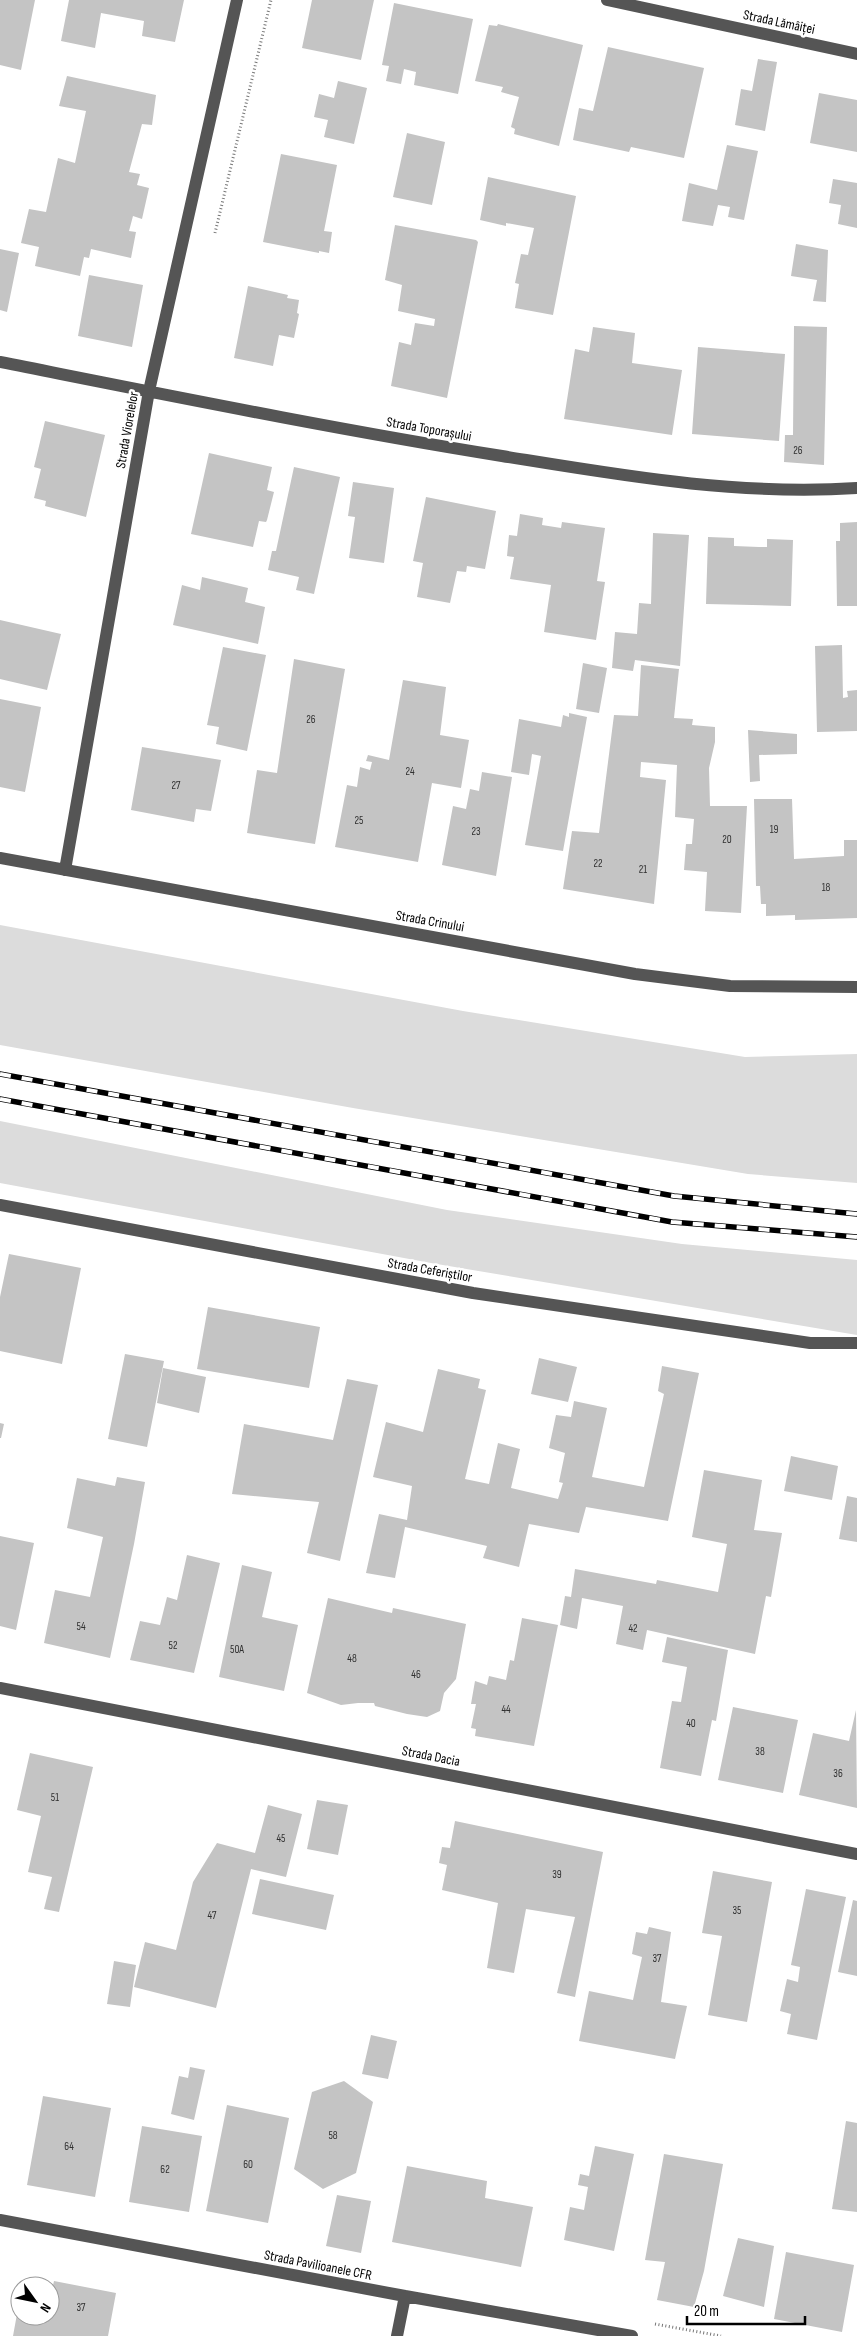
<svg xmlns="http://www.w3.org/2000/svg" width="857" height="2336" viewBox="0 0 857 2336" font-family="'Sofia Sans Condensed',sans-serif">
  <style>
    .green { fill: #dcdcdc }
    .building { fill: #c4c4c4 }
    .lines { fill: none; stroke-linecap: round; stroke-linejoin: round }
    .path { stroke: #777; stroke-width: 3; stroke-dasharray: 1 2.5; stroke-linecap: butt }
    .minor { stroke: #555; stroke-width: 12 }
    .rail-casing { stroke: #000; stroke-width: 5.5 }
    .rail { stroke: #fff; stroke-width: 4; stroke-dasharray: 11; stroke-linecap: butt }
    .labels { text-anchor: middle; dominant-baseline: central; stroke-width: 5; stroke-linejoin: round; paint-order: stroke }
    .number-label { font-size: 11px; fill: #313131 }
    .street-label { font-size: 14px; fill: #000; stroke: #fff }
  </style>
  <rect width="100%" height="100%" fill="#fff"/>
  <path class="green" d="M0 925 463 1011 745 1057 857 1054V1183L748 1174 353 1108 0 1045Z
    M0 1121 447 1210 682 1244 857 1260V1335L431 1263 0 1183Z"/>
  <path class="building" d="M0 0H35L21 70 0 65Z
    M69 0H184L175 42 142 36 144 21 101 13 95 48 61 41Z
    M312 0H374L361 60 302 48Z
    M394 3 473 19 458 94 414 85 416 72 404 69 401 84 386 81 389 66 382 65Z
    M498 24 583 45 559 146 514 134 515 129 511 127 519 97 501 92 503 87 475 81 489 25 497 26Z
    M608 47 704 68 684 158 631 147 629 152 573 140 579 108 593 111Z
    M758 59 777 62 765 131 735 125 741 89 752 91Z
    M67 76 156 95 152 125 142 124 129 172 140 174 137 185 149 188 142 219 133 216 129 231 136 232 131 258 91 249 89 258 84 257 80 276 35 266 39 247 21 243 29 209 46 212 58 158 75 163 86 111 59 106Z
    M338 81 367 88 354 144 324 137 328 120 314 117 319 94 334 98Z
    M819 93 857 100V152L810 143Z
    M407 133 445 142 432 205 393 197Z
    M727 145 758 151 744 220 728 217 730 207 718 205 713 226 682 221 689 183 717 190Z
    M281 154 337 165 324 231 332 232 329 253 319 251V253L263 242Z
    M488 177 576 196 553 315 515 308 519 284 515 283 521 254 528 255 534 228 506 223V226L480 220Z
    M833 179 857 183V228L838 224 841 205 829 203Z
    M395 225 476 240 478 242 447 398 391 386 399 342 411 345 415 323 434 326 435 319 398 311 402 285 385 280Z
    M796 244 828 250 826 302 813 301 817 280 791 276Z
    M0 249 19 253 7 312 0 310Z
    M89 275 143 285 132 347 78 336Z
    M248 286 288 295 287 298 299 300 297 313 299 314 294 338 279 335 273 366 234 358Z
    M794 326 827 327 824 465 784 462 785 435H793Z
    M593 327 635 333 632 363 682 370 672 435 564 419 575 349 589 352Z
    M698 347 785 354 779 441 692 434Z
    M45 421 105 435 86 517 45 506 46 501 34 498 41 469 34 467Z
    M209 453 272 467 267 490 274 492 267 520 266 522 259 521 253 547 191 534Z
    M294 467 340 477 314 594 296 590 299 577 268 570 272 551H276Z
    M353 482 394 488 384 563 349 558 355 517 348 516Z
    M426 497 496 511 485 569 467 566 466 572 457 571 450 603 417 597 423 563 413 561Z
    M520 514 543 518 542 525 561 528 562 522 605 528 597 581 605 582 596 640 544 632 551 585 510 579 514 557 507 556 509 535 517 536Z
    M857 522V606H837L836 541H840V523Z
    M653 533 689 535 680 666 635 660 633 671 612 668 615 632 637 634 639 603 651 604Z
    M708 537 734 538V546L759 547H767V539L793 540 791 606 706 604Z
    M202 577 248 588 245 602 265 607 258 644 173 625 182 585 200 590Z
    M0 620 61 634 47 690 0 679Z
    M842 645 843 698 848 697 847 691 857 690V731L817 732 815 646Z
    M223 647 266 655 247 751 216 744 219 727 207 725Z
    M294 659 345 669 315 844 247 833 257 770 277 773Z
    M583 663 607 668 599 713 576 709Z
    M641 665 679 669 674 718 693 719 692 725 715 727V742L709 768 710 806H747L741 913 705 911 707 872 684 870 686 844H692L694 819 675 817 677 765 641 762 640 777 666 780 654 904 563 889 572 831 599 833 614 715 638 716Z
    M403 680 446 687 440 735 469 740 461 788 432 783 418 862 335 847 347 785 357 787 360 767 370 770 372 762 366 761 368 755 389 760Z
    M0 699 41 707 25 792 0 787Z
    M569 713 587 717 563 851 525 845 541 756 532 754 529 775 511 772 519 719 561 727 563 715 569 717Z
    M748 730 797 734V754L759 755 760 781 750 782Z
    M142 747 221 760 211 811 196 809 194 822 131 810Z
    M482 772 512 777 496 876 442 865 453 806 466 809 470 789 479 791Z
    M754 799H792L794 859 844 856V840H857V918L795 920V915L766 916V904H761L760 886H756Z
    M9 1254 81 1268 62 1364 0 1351V1297Z
    M208 1307 320 1327 309 1388 197 1369Z
    M125 1354 164 1361 147 1447 108 1439Z
    M539 1358 577 1367 568 1402 531 1394Z
    M662 1366 699 1373 668 1521 586 1507 579 1533 529 1524 519 1567 483 1558 487 1546 405 1527 395 1578 366 1573 379 1514 407 1520 412 1486 373 1477 386 1422 423 1432 438 1369 480 1379 478 1388 486 1390 465 1479 489 1484 498 1443 520 1449 511 1488 558 1499 563 1483 559 1482 565 1453 549 1448 556 1415 571 1417 574 1401 607 1408 592 1477 644 1487 664 1394 658 1391Z
    M163 1368 206 1377 199 1413 157 1403Z
    M347 1379 378 1385 340 1561 307 1553 319 1502 232 1494 244 1424 333 1440Z
    M0 1423 4 1424 1 1438H0Z
    M791 1456 838 1466 832 1500 784 1491Z
    M704 1470 762 1480 754 1530 782 1533 771 1597 766 1596 755 1654 647 1630 643 1650 616 1644 623 1606 582 1598 577 1629 560 1625 565 1596 571 1597 575 1569 656 1584 657 1580 718 1592 727 1544 692 1537Z
    M117 1477 145 1482 134 1544 110 1658 44 1643 55 1590 90 1597 103 1537 67 1528 77 1478 115 1486Z
    M847 1496 857 1498V1542L839 1539Z
    M0 1536 34 1543 16 1630 0 1626Z
    M187 1555 220 1563 194 1673 130 1660 140 1621 160 1625 167 1597 177 1600Z
    M242 1565 272 1572 262 1617 298 1625 284 1691 219 1677Z
    M328 1598 392 1613 393 1608 466 1624 456 1679 444 1693 440 1711 427 1717 407 1714 375 1706 374 1703H358L341 1705 307 1693Z
    M522 1618 558 1625 534 1746 475 1736 476 1729 471 1728 476 1704H471L475 1681 487 1685 489 1676 506 1680 510 1660 514 1661Z
    M667 1637 728 1650 716 1721 712 1720 701 1776 660 1768 672 1701 681 1702 687 1667 662 1662Z
    M733 1707 798 1720 783 1793 718 1780Z
    M856 1710 857 1808 799 1795 813 1733 849 1741Z
    M30 1753 93 1767 59 1912 44 1909 52 1877 28 1872 41 1816 17 1810Z
    M317 1800 348 1805 338 1855 307 1849Z
    M268 1805 302 1814 286 1877 251 1869 216 2008 134 1987 145 1942 176 1950 193 1882 217 1843 255 1853Z
    M455 1821 603 1852 575 1997 557 1993 575 1917 526 1909 514 1973 487 1968 498 1903 442 1890 447 1865 439 1863 442 1847 450 1848Z
    M713 1871 772 1882 747 2022 708 2015 722 1936 702 1933Z
    M260 1879 334 1895 326 1930 252 1914Z
    M806 1889 846 1897 817 2040 787 2034 791 2014 780 2011 787 1979 798 1982 800 1967 791 1965Z
    M853 1900 857 1901V1976L838 1972Z
    M649 1927 671 1932 661 2002 687 2006 675 2059 579 2041 589 1991 633 2000 642 1957 632 1954 636 1932 647 1934Z
    M114 1961 136 1965 130 2007 107 2004Z
    M371 2035 397 2041 388 2079 362 2074Z
    M190 2067 205 2070 194 2120 171 2114 179 2076 188 2078Z
    M344 2081 373 2102 356 2173 323 2189 294 2169 312 2092Z
    M43 2096 111 2108 95 2197 27 2185Z
    M227 2105 289 2118 268 2223 206 2211Z
    M846 2121 857 2123V2212L832 2209Z
    M142 2126 202 2136 189 2212 129 2202Z
    M595 2146 634 2154 614 2251 564 2240 570 2207 584 2210 588 2187 578 2185 580 2174 589 2176Z
    M664 2154 723 2164 704 2271 694 2307 657 2300 665 2262 645 2260Z
    M407 2166 487 2181 485 2198 533 2207 521 2267 392 2242Z
    M337 2195 371 2201 361 2253 326 2246Z
    M738 2238 774 2246 764 2307 723 2296Z
    M786 2252 854 2265 842 2332 774 2319Z
    M54 2281 116 2293 108 2336H13L19 2303 20 2316H50V2299Z"/>
  <g class="lines">
    <path class="path" d="M215 233 271 0
      M655 2324 721 2336"/>
    <path class="minor" d="M607 0 857 54
      M0 362C167 395 334 429 502 456 620 475 737 496 857 488
      M0 858 635 974 730 986 857 987
      M65 870 149 391 237 0
      M0 1205 473 1293 810 1343H857
      M0 1688 857 1854
      M0 2220 405 2296 632 2336
      M397 2336 405 2296"/>
    <defs>
      <path id="rail" d="M0 1074 674 1196 857 1214
        M0 1099 672 1222 857 1237"/>
    </defs>
    <use href="#rail" class="rail-casing"/>
    <use href="#rail" class="rail"/>
  </g>
  <g class="labels">
    <g class="number-label">
      <text x="798" y="450">26</text>
      <text x="311" y="719">26</text>
      <text x="410" y="771">24</text>
      <text x="176" y="785">27</text>
      <text x="359" y="820">25</text>
      <text x="774" y="829">19</text>
      <text x="476" y="831">23</text>
      <text x="727" y="839">20</text>
      <text x="598" y="863">22</text>
      <text x="643" y="869">21</text>
      <text x="826" y="887">18</text>
      <text x="81" y="1626">54</text>
      <text x="633" y="1628">42</text>
      <text x="173" y="1645">52</text>
      <text x="237" y="1649">50A</text>
      <text x="352" y="1658">48</text>
      <text x="416" y="1674">46</text>
      <text x="506" y="1709">44</text>
      <text x="691" y="1723">40</text>
      <text x="760" y="1751">38</text>
      <text x="838" y="1773">36</text>
      <text x="55" y="1797">51</text>
      <text x="281" y="1838">45</text>
      <text x="557" y="1874">39</text>
      <text x="737" y="1910">35</text>
      <text x="212" y="1915">47</text>
      <text x="657" y="1958">37</text>
      <text x="333" y="2135">58</text>
      <text x="69" y="2146">64</text>
      <text x="248" y="2164">60</text>
      <text x="165" y="2169">62</text>
      <text x="81" y="2307">37</text>
    </g>
    <g class="street-label">
      <text transform="translate(779 22) rotate(12)">Strada Lămâiței</text>
      <text transform="translate(429 429) rotate(10)">Strada Toporașului</text>
      <text transform="translate(127 430) rotate(-80)">Strada Viorelelor</text>
      <text transform="translate(430 921) rotate(10)">Strada Crinului</text>
      <text transform="translate(430 1270) rotate(10)">Strada Ceferiștilor</text>
      <text transform="translate(431 1756) rotate(11)">Strada Dacia</text>
      <text transform="translate(318 2265) rotate(11)">Strada Pavilioanele CFR</text>
    </g>
  </g>
  <g transform="translate(35 2301) rotate(123)"><circle r="24" fill="#ffffff" stroke="#999999"/>
  <path d="M0-4L9 19L0 12L-9 19Z" fill="#000000"/>
  <text y="-8" font-size="14" font-weight="bold" text-anchor="middle" fill="#000000">N</text>
  </g>
  <path d="M687 2316v8h118v-8" fill="none" stroke="#000000" stroke-width="2.5"/>
  <text x="694" y="2316" font-size="15" fill="#000000" stroke="#ffffff" stroke-width="4" paint-order="stroke">20 m</text>
</svg>
